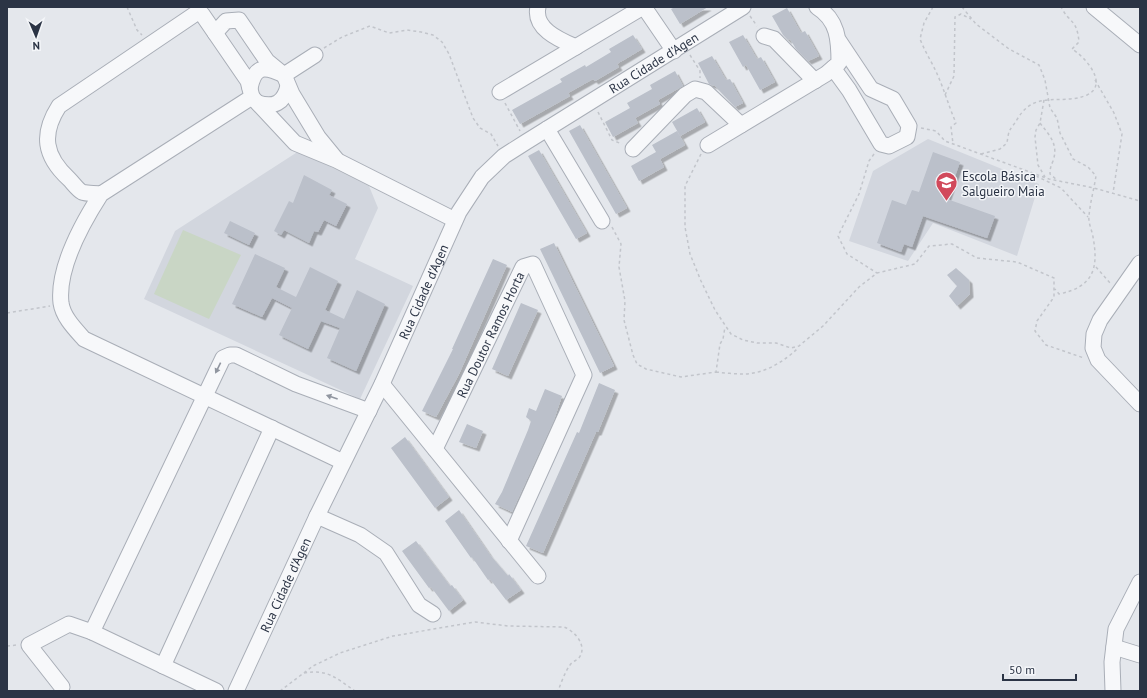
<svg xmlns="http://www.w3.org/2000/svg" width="1147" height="698" viewBox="0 0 1147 698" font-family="'PT Sans',sans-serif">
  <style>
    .built { fill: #d2d6de }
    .green { fill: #c9d6c5 }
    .building { fill: #bbc0ca; filter: url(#shadow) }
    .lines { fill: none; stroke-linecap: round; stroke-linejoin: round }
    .minor-casing { stroke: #a9aeb7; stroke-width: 17 }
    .path { stroke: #c2c5cb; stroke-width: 1.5; stroke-dasharray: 3 3; stroke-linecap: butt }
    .minor { stroke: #f7f8fa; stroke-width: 15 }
    .oneway { fill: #9196a0 }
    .labels { text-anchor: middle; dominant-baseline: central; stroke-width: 3; stroke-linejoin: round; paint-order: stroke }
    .street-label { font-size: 13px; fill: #2b3445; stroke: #f4f6f9 }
    .poi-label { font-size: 13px; fill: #2b3445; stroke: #f4f6f9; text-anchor: start }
  </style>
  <defs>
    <filter id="shadow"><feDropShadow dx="3.5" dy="3.5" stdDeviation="0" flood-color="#0004"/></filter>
  </defs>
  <rect width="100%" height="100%" fill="#e4e7ec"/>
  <path class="built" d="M928 139 1039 184 1017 256 933 223 908 261 849 241 873 171Z
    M299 151 369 186 378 208 355 259 413 286 360 399 144 299 175 231Z"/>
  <path class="green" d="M183 230 241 255 209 319 154 294Z"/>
  <path class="building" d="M675 7H708L680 24 671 9Z
    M787 8 801 33 805 31 819 56 808 61 796 49 790 39 788 40 783 35 772 16Z
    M633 35 642 49 617 64 619 67 595 81 593 79 568 93 570 96 520 124 512 110 562 82 560 79 585 65 586 67 611 52 609 49Z
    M743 35 757 59 761 57 775 82 760 90 746 65 743 67 729 42Z
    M712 56 726 80 730 79 743 103 735 107 715 86 709 84 698 63Z
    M675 71 683 86 658 100 660 104 635 118 638 123 613 137 605 122 630 108 627 103 652 89 650 85Z
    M697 108 705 122 680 136 672 122Z
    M580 125 627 208 616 214 569 131Z
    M677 131 685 145 660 159 664 167 639 181 631 166 656 152 652 145Z
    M539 150 587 233 576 239 528 156Z
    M933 152 960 162 947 199 995 216 987 238 923 216 912 247 904 244 901 252 877 243 892 200 906 205 912 190 919 192Z
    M304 175 332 190 329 195 347 204 336 226 324 220 318 232 314 231 309 243 284 230 281 235 274 231 289 201 293 203Z
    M230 221 255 233 249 245 224 233Z
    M554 243 614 366 600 373 540 249Z
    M255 254 285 268 276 287 296 297 310 267 338 281 325 310 344 319 357 290 385 304 356 371 327 358 340 328 321 321 308 349 279 335 292 308 272 298 262 317 232 304Z
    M493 259 507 265 459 374 436 417 422 411 453 349H452Z
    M956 268 969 280 970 294 957 306 949 296 957 286 947 275Z
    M521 303 538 310 508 376 492 369Z
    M599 383 615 390 598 432H596L543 553 526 546 577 432 579 433Z
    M545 389 562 396 554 420 512 512 495 504 502 492 528 430 531 421 526 417 529 408 536 411Z
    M467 424 483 431 476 448 459 442Z
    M405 437 449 497 435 508 391 448Z
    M459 510 490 555 508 576 509 574 521 590 506 600 490 579 488 580 472 557 471 558 445 521Z
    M416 541 450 586 452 585 463 600 449 611 431 587 429 588 402 551Z"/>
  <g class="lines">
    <defs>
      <g id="minor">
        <path d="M538 7C533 29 560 40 576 47"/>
        <path d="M644 7 674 51"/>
        <path d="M1094 7 1140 45"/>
        <path d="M215 33 226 21 239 20 267 61 284 75 292 94 318 137 336 159"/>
        <path d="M764 36 774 39 815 81"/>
        <path d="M833 68 849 90 881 144 889 146 907 137 909 126 893 99 871 89 839 41"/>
        <path d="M250 88C255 65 264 66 284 75L315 55"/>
        <path d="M500 92 643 7"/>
        <path d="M252 97 295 143 336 160 455 220"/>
        <path d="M258 103C274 108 284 103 288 86"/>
        <path d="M547 129 602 221"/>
        <path d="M708 145 826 74 839 63C839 40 838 20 817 7"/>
        <path d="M633 149 685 95 695 89 706 92 741 125"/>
        <path d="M101 194C95 193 87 194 82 192 78 190 73 183 69 179 44 156 41 134 59 106L198 12 202 14 248 81 252 97 101 194C83 222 57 268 61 303 63 317 75 329 84 339L343 462"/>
        <path d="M1140 263 1100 320 1094 334 1093 348 1098 360 1140 404"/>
        <path d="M382 384 538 576"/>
        <path id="s1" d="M435 449 523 267 533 264 584 375 509 541"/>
        <path d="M317 516 360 535 386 553 419 605 433 614"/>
        <path d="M92 632 223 358 230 355H236L296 384 369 411"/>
        <path d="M1114 647 1140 655"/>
        <path d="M163 666 272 428"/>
        <path d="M62 687 29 645 69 624 92 632 216 691"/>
        <path id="s2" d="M236 691 317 516 382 384 459 212 482 177 504 156 526 142 743 7"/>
        <path d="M1113 691 1112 662 1116 629 1140 582"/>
      </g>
    </defs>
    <use href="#minor" class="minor-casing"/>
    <path class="path" d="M127 7 137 30 142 35
      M933 7 924 23 920 39C925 52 933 64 938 76 945 92 949 107 956 123L951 127 953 144
      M962 7 976 24 1009 49 1039 65 1045 80 1050 108 1057 118 1060 133 1073 159 1088 167 1096 176C1094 189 1090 203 1089 216 1088 223 1092 230 1093 237 1099 269 1093 287 1059 294L1055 289
      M750 16 757 26
      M324 48 342 37 370 26 389 33 407 30 421 32 433 35 442 42 449 54 473 118 480 128 491 134 498 146
      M690 55 700 71V78
      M1095 80 1114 113 1122 134 1113 193
      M945 95 954 76 955 17 961 14 971 19
      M1044 100 1040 123 1036 130 1035 137 1038 165 1045 177
      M505 103 520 131
      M598 112 612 140 622 144
      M1040 123C1049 135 1059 144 1053 161 1051 166 1050 168 1050 174L1057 180
      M921 128 936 131 945 141 1049 179 1094 188 1140 201
      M701 154 685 186V227L690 254 701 281 715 310 731 334 743 340 757 343H776L791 348 799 346 823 326 859 287 877 273 915 264 929 246 952 244 977 258 1017 262 1054 278V297L1037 321 1035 331 1046 345 1084 358
      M874 154 869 161 859 194 838 236 847 254 877 273
      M981 154 1000 149 1007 143C1009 127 1010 131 1018 118 1036 89 1062 106 1087 95 1110 84 1084 56 1072 49L1079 42C1077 19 1070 24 1061 7
      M1036 176 1061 188 1088 217
      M612 227 621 244 619 267 625 301 624 320 633 355 637 364 646 369 681 377 716 372 720 344 723 339 725 327
      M1096 267 1110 283
      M7 313 50 306
      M716 372C725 373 735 374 744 374 764 374 785 361 798 348
      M7 646 17 645
      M304 673C328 669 336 678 355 691
      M280 691 313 666 340 653 393 636 475 622 508 626 564 627C575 631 589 647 578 659 575 661 572 662 570 665 565 672 561 683 558 691"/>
    <use href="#minor" class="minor"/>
  </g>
  <defs><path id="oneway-solid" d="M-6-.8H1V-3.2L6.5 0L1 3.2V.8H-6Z"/></defs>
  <g class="oneway">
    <use href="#oneway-solid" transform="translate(218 368) rotate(116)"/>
    <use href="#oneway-solid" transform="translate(332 397) rotate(-161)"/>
  </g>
  <defs>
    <symbol id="school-pin" viewBox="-11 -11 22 30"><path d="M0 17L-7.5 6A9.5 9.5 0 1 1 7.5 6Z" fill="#d1495b" stroke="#f4f6f9"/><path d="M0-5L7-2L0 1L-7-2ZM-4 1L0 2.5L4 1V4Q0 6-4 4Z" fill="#fff"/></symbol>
  </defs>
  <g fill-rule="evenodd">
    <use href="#school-pin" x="934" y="170" width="25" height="34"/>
  </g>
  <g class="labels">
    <g class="street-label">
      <text stroke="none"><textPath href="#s2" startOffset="777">Rua Cidade d'Agen</textPath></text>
      <text stroke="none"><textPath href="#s2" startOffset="441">Rua Cidade d'Agen</textPath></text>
      <text stroke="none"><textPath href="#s1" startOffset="127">Rua Doutor Ramos Horta</textPath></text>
      <text stroke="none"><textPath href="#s2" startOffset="117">Rua Cidade d'Agen</textPath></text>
    </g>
    <g class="poi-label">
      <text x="962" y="176">Escola Básica<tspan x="962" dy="15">Salgueiro Maia</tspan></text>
    </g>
  </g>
  <rect width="1147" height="698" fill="none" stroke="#2b3445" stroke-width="16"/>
  <g transform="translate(36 36) rotate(178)" stroke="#f4f6f9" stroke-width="3" paint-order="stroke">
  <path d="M0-3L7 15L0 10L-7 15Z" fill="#2b3445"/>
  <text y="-6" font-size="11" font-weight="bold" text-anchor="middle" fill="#2b3445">N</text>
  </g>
  <path d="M1003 674v6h73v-6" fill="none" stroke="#2b3445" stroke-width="2"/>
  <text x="1009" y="674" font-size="12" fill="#2b3445" stroke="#f4f6f9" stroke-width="3" paint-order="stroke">50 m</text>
</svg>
